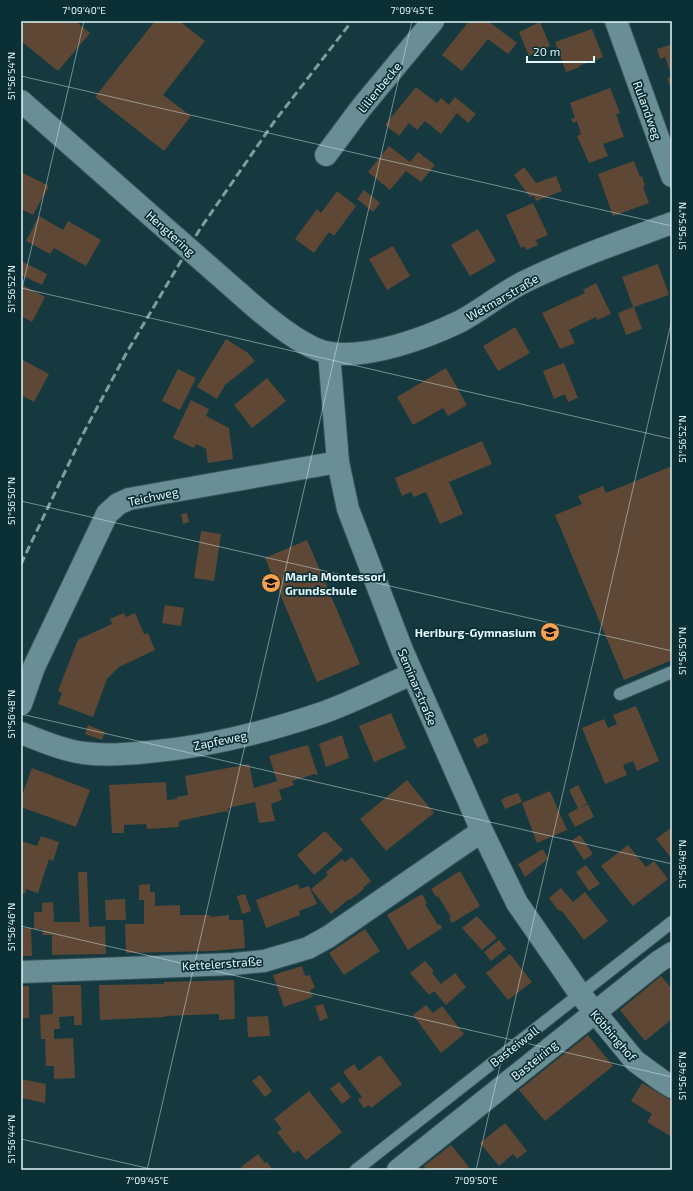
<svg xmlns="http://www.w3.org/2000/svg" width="693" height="1191" viewBox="0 0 693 1191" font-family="'Exo 2',sans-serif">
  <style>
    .building { fill: #5e4835 }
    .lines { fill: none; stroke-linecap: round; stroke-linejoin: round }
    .service-casing { stroke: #365459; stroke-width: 14 }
    .minor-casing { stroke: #365459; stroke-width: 24 }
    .service { stroke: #698e95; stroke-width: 12 }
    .minor { stroke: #698e95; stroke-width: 22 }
    .rail { stroke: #809ca0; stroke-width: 3; stroke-dasharray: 8 4; stroke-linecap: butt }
    .minor-bridge-casing { stroke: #365459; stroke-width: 24; stroke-linecap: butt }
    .minor-bridge { stroke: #698e95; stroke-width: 22 }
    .ticks { fill: none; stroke: #e3f7fa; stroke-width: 1; stroke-opacity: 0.45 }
    .labels { text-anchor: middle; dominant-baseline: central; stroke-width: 3.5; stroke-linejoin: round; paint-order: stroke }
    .street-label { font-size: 12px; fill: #e3f7fa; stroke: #0a2f35 }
    .poi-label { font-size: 12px; font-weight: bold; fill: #e3f7fa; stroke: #0a2f35; text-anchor: start }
    .neatline { fill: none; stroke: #e3f7fa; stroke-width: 1.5 }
    .ticks-label { font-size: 10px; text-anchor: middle; fill: #e3f7fa }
  </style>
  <rect width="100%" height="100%" fill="#15393f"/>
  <path class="building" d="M26 21H75L90 33 58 71 21 41V27Z
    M155 21H179L205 41 163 95 191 116 164 151 95 97Z
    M469 21H488L517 43 508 54 488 39 462 71 442 55Z
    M540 22 550 46 529 56 519 32Z
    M592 29 603 57 579 66 580 67 566 72 555 42Z
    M672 44V91L667 78 672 77 665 57 660 59 657 49Z
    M609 85 620 113 616 114 624 137 603 144 608 156 589 163 577 136 581 134 577 121 573 123 571 119 575 118 570 103 610 88Z
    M416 87 437 103 441 98 449 105 455 97 476 114 468 123 457 113 441 134 425 121 417 130 409 123 399 136 385 125Z
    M389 146 410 162 418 152 435 165 421 182 406 171 390 190 368 172Z
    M634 161 640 177 642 176 645 186 643 187 649 203 613 216 598 174Z
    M524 167 536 183 556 176 562 191 536 201 535 197 532 196 530 197 514 175Z
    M21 172 49 186 33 215 21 209Z
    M364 190 380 203 373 212 357 199Z
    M337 191 356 206 334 236 329 232 314 253 295 239 317 209 321 213Z
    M533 203 548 235 536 240 538 245 526 250 525 246 521 248 506 215Z
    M39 216 63 230 68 221 101 240 86 266 54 248 50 254 26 241Z
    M478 229 496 261 470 276 451 245Z
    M393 246 410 276 387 290 369 259Z
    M21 261 47 274 42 285 21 275Z
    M658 264 669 295 634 307 642 329 626 335 618 313 633 307 622 277Z
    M596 283 611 314 597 320 596 317 569 330 575 343 560 349 542 313 585 293 583 290Z
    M21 284 45 297 32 322 21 316Z
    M515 327 530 353 498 371 483 346Z
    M226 339 248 353 255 361 225 385 217 399 197 387Z
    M21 359 49 374 34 402 21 395Z
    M564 363 578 398 568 402 565 394 554 399 543 371Z
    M446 368 467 405 448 416 443 408 413 425 397 397Z
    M178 369 196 378 180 410 162 401Z
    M267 378 286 401 252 428 234 405Z
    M191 400 209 409 206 416 229 428 233 459 208 463 206 449 196 444 194 448 173 438Z
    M482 441 492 464 449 482 463 514 440 524 426 492 414 497 411 492 402 496 395 478Z
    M672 466V660L624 680 555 515 582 504 578 496 603 486 606 493Z
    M187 513 189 522 183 524 181 514Z
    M201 531 221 534 214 581 194 578Z
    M307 540 360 664 317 682 265 558Z
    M165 605 184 608 181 626 162 623Z
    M124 613 126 617 135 613 144 634 148 633 155 650 119 667 107 679 93 717 58 704 62 693 58 691 77 642 79 639 112 624 110 619Z
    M636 706 659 761 637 771 633 761 623 765 627 775 605 784 582 728 604 719 608 728 617 724 613 715Z
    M391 713 406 748 374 762 359 726Z
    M88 725 105 732 102 740 85 734Z
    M486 733 489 742 477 748 473 739Z
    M342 735 349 758 326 767 319 744Z
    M308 745 318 775H316L315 774 292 781 294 785 279 790 282 800 271 804 275 821 259 823 255 802 228 808 229 813H228L227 811 179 821V827L147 829 146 824 124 825V833H112L109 785 166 782 167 800 177 799V797L188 795 185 776 249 764 254 788 277 781 269 756Z
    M32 768 90 790 76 827 21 807V798Z
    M407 780 434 813 386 851 360 819Z
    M578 785 587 803 581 807 588 804 594 817 575 827 568 814 578 808 569 790Z
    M550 791 567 830 537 843 522 803Z
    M518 793 522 802 505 809 501 800 506 797Z
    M672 827V859L656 839Z
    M325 831 343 850 314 875 297 855Z
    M580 835 593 854 584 860 571 841Z
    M41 836 59 842 53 861 49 859 38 893 26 889 25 894 21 893V841L37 846Z
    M628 845 646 867 654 861 668 879 633 906 601 866Z
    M543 849 548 859 525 877 518 864Z
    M352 857 371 881 363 888 364 889 350 900 349 899 331 914 311 889 328 875 326 872 342 859 345 862Z
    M586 865 600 884 589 891 576 872Z
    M460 871 480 906 452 923 449 918 451 917 438 896 436 897 431 889Z
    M78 872H87L89 927 105 926 106 954 52 955V935H43L42 929H34V912H42V903L53 902 54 922H80Z
    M150 884V892H155V906L180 905V915H210V917L229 915V920H243L245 948 212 951 126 953 125 924H144V900H139V885Z
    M298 884 300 889 309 886 317 904 299 911 300 915 266 928 256 900Z
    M561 888 573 902 585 892 608 921 584 940 562 911 558 910 549 898Z
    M245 894 251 911 242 914 237 896Z
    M422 894 427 903 425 904 438 925 440 924 442 928 408 950 387 915Z
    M125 899 126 920H106L105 900Z
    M477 916 497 938 482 950 462 928Z
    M21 928H31L32 956H21Z
    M365 929 380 951 344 975 329 953Z
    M499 940 506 949 491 961 484 952Z
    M510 954 532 982 508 1000 486 973Z
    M425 961 434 971 432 973 441 984 455 973 466 987 446 1005 434 991 429 995 410 973Z
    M302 966 305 976 310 975 315 988 310 990 313 997 284 1007 273 975Z
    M661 976 672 989V1019L645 1041 620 1010Z
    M234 980 235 1019 219 1020V1014L165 1016V1017L100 1020 99 985 164 984V982Z
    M52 985H81L82 1025H74V1016L59 1017 60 1029H54V1039L73 1038 75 1078 54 1079V1066H46L45 1039H41L40 1015 53 1014Z
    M21 986H29V1018H21Z
    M323 1004 328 1018 320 1021 315 1006Z
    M426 1005 433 1013 442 1006 464 1034 441 1053 413 1015Z
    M268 1016 270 1036 248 1037 247 1017Z
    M588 1035 613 1066 545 1121 519 1090Z
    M380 1055 402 1084 371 1108 369 1105 364 1108 358 1100 362 1097 343 1072 354 1064 359 1071Z
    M260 1075 272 1091 265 1097 252 1081Z
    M21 1079 46 1084 45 1103 21 1098Z
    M339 1082 351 1097 342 1104 330 1089Z
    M642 1083 672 1101V1137L647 1122 652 1114 631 1101Z
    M309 1091 342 1132 306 1160 298 1150 294 1154 277 1132 282 1129 274 1119Z
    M505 1123 527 1151 517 1159 513 1154 499 1166 480 1143Z
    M451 1145 469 1167 465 1170H427L424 1166Z
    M258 1154 265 1163 267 1162 273 1170H243L241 1167Z"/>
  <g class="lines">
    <defs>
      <path id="service" d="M620 694 672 672
        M356 1170 672 922"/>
      <path id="minor" d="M616 21 672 176
        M21 101 157 221
        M326 155 361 108 433 21
        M238 292C259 311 302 349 330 353 369 359 426 338 461 321 483 309 503 292 526 281 573 258 623 241 672 223
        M329 353 338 462 348 509 402 650 482 831 517 903 580 994 635 1061 661 1080 672 1087
        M21 704 34 667 107 514 118 504 129 499 338 462
        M21 733C42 741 62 750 84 753 106 756 127 754 148 752 207 747 266 732 322 713 353 702 382 687 412 674
        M21 972 234 964 264 961 308 948 328 937 482 831
        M398 1170 658 962 672 953"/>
    </defs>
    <use href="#service" class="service-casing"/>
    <use href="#minor" class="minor-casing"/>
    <use href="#service" class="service"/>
    <use href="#minor" class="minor"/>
    <path class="rail" d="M21 564 83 434 127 352 200 229 274 122 352 21"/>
    <defs>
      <path id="minor-bridge" d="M157 221 238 292"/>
    </defs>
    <use href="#minor-bridge" class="minor-bridge-casing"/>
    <use href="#minor-bridge" class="minor-bridge"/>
  </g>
  <path class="ticks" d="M21 76 672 226M21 288 672 439M21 293 84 21M21 501 672 651M21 714 672 864M21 926 672 1077M21 1139 155 1170M147 1170 412 21M476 1170 672 319"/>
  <defs>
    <symbol id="school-disc" viewBox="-11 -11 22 22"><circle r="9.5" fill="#f9a04c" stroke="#0a2f35"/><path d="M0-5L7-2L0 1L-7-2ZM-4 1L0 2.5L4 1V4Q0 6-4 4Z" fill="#111"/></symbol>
  </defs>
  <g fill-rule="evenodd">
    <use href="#school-disc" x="260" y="572" width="22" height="22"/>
    <use href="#school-disc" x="539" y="621" width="22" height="22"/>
  </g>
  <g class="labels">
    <g class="street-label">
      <text transform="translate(379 87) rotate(-51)">Lilienbecke</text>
      <text transform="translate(648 110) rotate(70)">Rulandweg</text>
      <text transform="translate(171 233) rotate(42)">Hengtering</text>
      <text transform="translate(502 297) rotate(-30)">Wetmarstraße</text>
      <text transform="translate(153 496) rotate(-12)">Teichweg</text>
      <text transform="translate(418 687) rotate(67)">Seminarstraße</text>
      <text transform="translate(220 740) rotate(-12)">Zapfeweg</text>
      <text transform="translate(222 963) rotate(-4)">Kettelerstraße</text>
      <text transform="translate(614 1035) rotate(49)">Köbbinghof</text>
      <text transform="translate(514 1046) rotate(-38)">Basteiwall</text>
      <text transform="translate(534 1060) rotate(-39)">Basteiring</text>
    </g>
    <g class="poi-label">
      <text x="285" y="576">Maria Montessori<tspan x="285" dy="14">Grundschule</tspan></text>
      <text x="536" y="632" text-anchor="end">Heriburg-Gymnasium</text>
    </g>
  </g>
  <rect width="693" height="1191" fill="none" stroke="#0a2f35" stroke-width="44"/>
  <path d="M527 56v6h67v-6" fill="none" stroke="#e3f7fa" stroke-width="2"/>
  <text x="533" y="56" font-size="12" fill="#e3f7fa" stroke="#0a2f35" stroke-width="3" paint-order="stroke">20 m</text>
  <rect x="22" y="22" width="649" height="1147" class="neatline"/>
  <g class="ticks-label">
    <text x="84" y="14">7°09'40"E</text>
    <text x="412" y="14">7°09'45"E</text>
    <text transform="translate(11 76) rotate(-90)" y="4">51°56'54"N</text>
    <text transform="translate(682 226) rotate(-90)" y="4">51°56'54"N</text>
    <text transform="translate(11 289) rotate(-90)" y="4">51°56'52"N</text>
    <text transform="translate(682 439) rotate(-90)" y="4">51°56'52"N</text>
    <text transform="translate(11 501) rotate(-90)" y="4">51°56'50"N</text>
    <text transform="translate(682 651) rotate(-90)" y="4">51°56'50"N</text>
    <text transform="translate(11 714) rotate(-90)" y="4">51°56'48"N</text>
    <text transform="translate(682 864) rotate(-90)" y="4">51°56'48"N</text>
    <text transform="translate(11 927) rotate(-90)" y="4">51°56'46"N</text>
    <text transform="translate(682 1076) rotate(-90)" y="4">51°56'46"N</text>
    <text transform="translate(11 1139) rotate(-90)" y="4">51°56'44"N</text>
    <text x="147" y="1184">7°09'45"E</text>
    <text x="476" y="1184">7°09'50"E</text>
  </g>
</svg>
